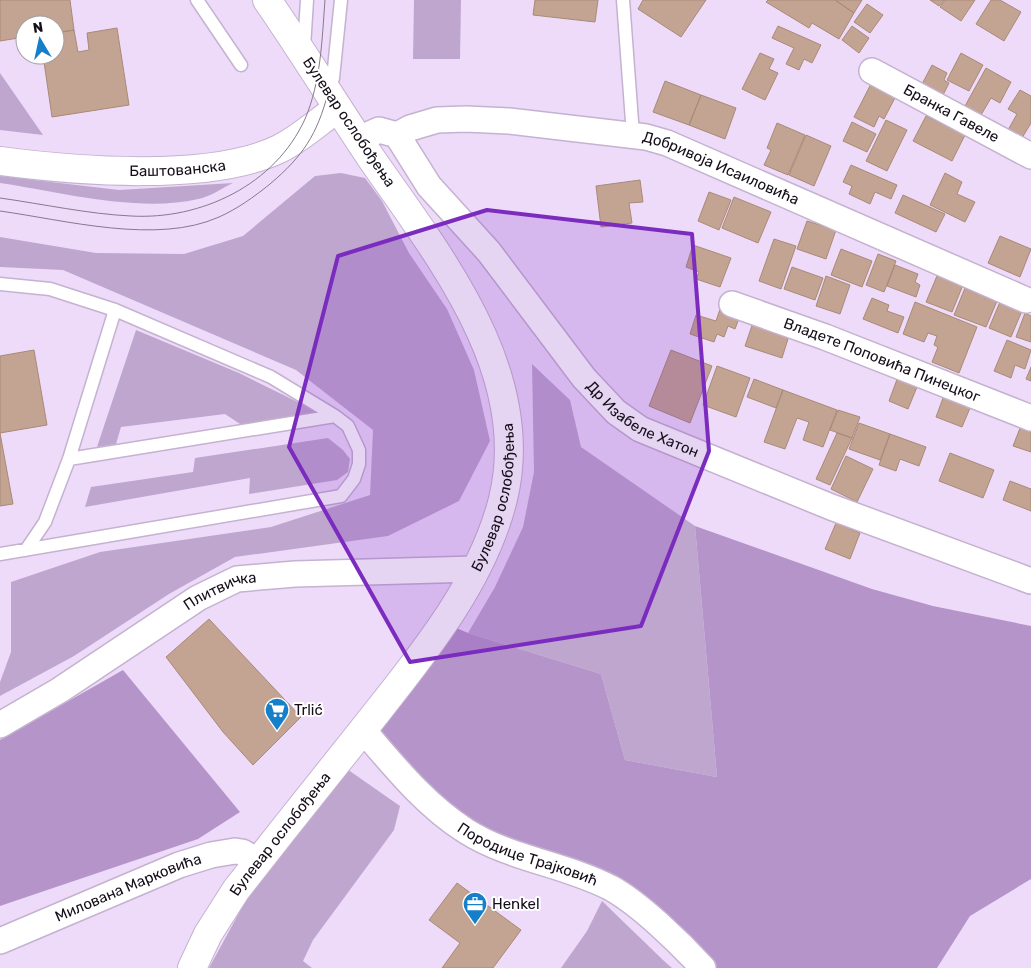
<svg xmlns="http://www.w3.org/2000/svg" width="1031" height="968" viewBox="0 0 1031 968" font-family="Rubik,sans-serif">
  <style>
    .green { fill: #bfa6cf }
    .forest { fill: #b595c9 }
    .building { fill: #c3a391; stroke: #a98a78 }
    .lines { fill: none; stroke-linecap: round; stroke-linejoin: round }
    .lane-casing { stroke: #c4b2d0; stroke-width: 15 }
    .street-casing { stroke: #c4b2d0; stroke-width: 28 }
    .secondary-casing { stroke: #c4b2d0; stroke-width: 30 }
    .lane { stroke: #fff; stroke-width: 12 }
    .street { stroke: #fff; stroke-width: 25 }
    .secondary { stroke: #fff; stroke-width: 28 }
    .tram { stroke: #86798e; stroke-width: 1 }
    .marked { fill: #7b2cbf; fill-opacity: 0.2; stroke: #7b2cbf; stroke-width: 4; stroke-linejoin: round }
    .labels { text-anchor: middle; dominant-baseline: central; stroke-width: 4; stroke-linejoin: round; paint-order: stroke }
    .street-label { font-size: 15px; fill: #150e19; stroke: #fff }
    .poi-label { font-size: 15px; fill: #150e19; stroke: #fff; text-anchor: start }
  </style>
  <rect width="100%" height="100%" fill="#eedbfa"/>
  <path class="green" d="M414 0H461L460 59H413Z
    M0 73 43 135 0 130Z
    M341 173 365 178 382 201 409 253 447 309 474 370 490 441 459 501 388 536 235 557 169 594 74 656 0 696V682L11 652V582L100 552 271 527 370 495 373 430 296 370 63 270 0 267V237L96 253 184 254 243 236 315 176Z
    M0 176 119 190 233 183C222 188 210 197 198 199 139 213 60 192 0 183Z
    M136 330 239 373 318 412 243 426 225 414 121 427 116 444 97 447Z
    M532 364 570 400 581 447 695 526 717 777 625 760 601 674 468 633 495 587 523 527 534 472Z
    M328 438 343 450 350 459 348 472 337 480 249 494 250 478 85 507 91 487 193 472 195 458Z
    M344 767 400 806 394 830 313 940 303 961 312 968H209L263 869Z
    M602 901 663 960 672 968H561L587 931Z"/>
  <path class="forest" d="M695 526 872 589 933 606 1031 626V879L970 916 937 968H703L661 926 495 845 363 730 445 623 468 633 601 674 625 760 717 777Z
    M123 670 240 812 198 839 0 906V740Z"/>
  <path class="building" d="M0 0H70L74 30 55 33V25H25V37L0 41Z
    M535 0H598L595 22 533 15Z
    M643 0H706L681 37 638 9Z
    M768 0H835L854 13 839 39 812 23 809 28 766 2Z
    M835 0H862L854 13Z
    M930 0H944L939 6Z
    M945 0H975L961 21 940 7Z
    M991 0H1000L1021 12 1004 41 976 24Z
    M867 4 883 15 870 33 854 22Z
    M778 26 821 45 812 63 804 59 799 70 786 64 794 48 772 38Z
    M852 26 869 38 859 53 842 40Z
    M117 28 129 105 52 117 43 55H55V33L74 30 78 52 89 50 87 33Z
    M760 53 774 59 769 69 778 73 765 100 742 89Z
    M961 53 983 65 969 91 947 80Z
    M932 65 947 73 944 80 949 83 942 97 921 86Z
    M986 68 1011 82 1000 103 991 98 981 115 965 106Z
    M665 81 701 95 689 125 653 112Z
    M872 82 897 94 884 119 879 116 874 127 854 117Z
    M1020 90 1031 96V123L1022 138 1008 130 1017 114 1008 109Z
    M701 95 736 108 725 139 689 125Z
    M926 116 965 135 952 161 913 141Z
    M886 120 907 130 887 171 866 161Z
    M852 122 876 134 867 152 843 141Z
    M777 123 805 135 788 175 764 165 771 150 767 148Z
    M806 135 831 146 814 186 789 175Z
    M851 165 897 185 891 199 875 192 870 204 849 194 852 186 843 182Z
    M945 173 962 182 957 194 975 202 965 222 930 205Z
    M640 180 643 202 629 203 632 223 601 227 596 186Z
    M709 192 731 200 719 230 698 221Z
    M903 195 945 214 936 232 895 213Z
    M734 197 771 212 758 243 722 228Z
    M807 221 836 230 826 259 797 249Z
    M1000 236 1031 249 1020 277 988 263Z
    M774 239 796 246 781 289 759 281Z
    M693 245 731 258 720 287 696 279 699 272 686 267Z
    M841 249 872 261 862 287 831 275Z
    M878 254 896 261 884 292 866 285Z
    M942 264 967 275 952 312 926 302Z
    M895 265 918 274 915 282 920 285 916 297 887 286Z
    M792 267 823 278 815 300 784 289Z
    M826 276 850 285 840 314 816 306Z
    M965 288 997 301 986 327 954 315Z
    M1002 297 1024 306 1011 337 989 328Z
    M872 298 889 305 887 311 904 317 898 333 863 319Z
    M915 302 977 327 959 373 932 362 938 347 934 345 937 336 928 333 924 342 903 334Z
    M721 306 741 313 735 329 728 326 724 337 717 334 714 342 690 334 696 315 716 321Z
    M1025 313 1031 316V342L1016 337Z
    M756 314 792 326 782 358 745 346Z
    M1007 340 1031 350 1025 369 1015 365 1011 378 994 371Z
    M34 350 47 425 0 433V356Z
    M671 350 712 366 690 423 649 406Z
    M717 366 750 378 736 417 703 405Z
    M1031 367V381L1026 379Z
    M899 374 919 382 908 409 889 401Z
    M754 379 783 390 776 408 747 397Z
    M783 390 837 410 823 447 803 440 809 422 797 418 785 449 764 442Z
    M946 390 973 401 962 427 936 417Z
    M838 410 860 417 852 438 830 430Z
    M1024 418 1031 421V452L1013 446Z
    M859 423 890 434 880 460 849 449Z
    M0 433 13 504 0 506Z
    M837 433 852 438 830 485 816 479Z
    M890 434 926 447 919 466 900 459 896 471 879 465Z
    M950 453 994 470 983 498 939 481Z
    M846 456 873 469 857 502 831 489Z
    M1010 481 1031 489V511L1003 500Z
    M836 523 860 533 850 559 825 549Z
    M209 619 301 717 253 765 223 732 166 657Z
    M457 883 521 930 493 968H442L460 943 429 920Z"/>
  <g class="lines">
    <defs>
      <path id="lane" d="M197 0 241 65
        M623 0 633 135
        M304 47 307 0
        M329 91 333 78 341 0
        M0 284 50 289 115 310 271 377 335 416 348 426 359 450V464L354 479 341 496 0 554
        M69 459 335 416
        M26 550 45 522 69 459 115 310"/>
      <g id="street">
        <path id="s1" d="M872 71 1031 156"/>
        <path id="s2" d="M397 135 410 128 437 120 466 119 509 121 646 137 667 143 1026 300"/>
        <path id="s3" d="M359 139 379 130 397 135 429 186 489 252 584 378 616 412 640 429 831 507 1031 581"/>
        <path id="s4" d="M732 304 825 337 1031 418"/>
        <path id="s5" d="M0 725 60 690 198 598 237 579 295 574 475 569"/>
        <path id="s6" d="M363 730C394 766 425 805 466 831 510 859 565 864 611 888 640 904 680 943 703 968"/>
        <path id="s7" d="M0 941 179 865 211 855 235 851 242 852 258 861"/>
      </g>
      <g id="secondary">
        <path id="s8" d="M0 161C75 171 211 182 279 149 300 139 319 121 338 108"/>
        <path id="s9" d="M192 968 208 934 236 890C279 835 322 781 366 726 419 659 482 584 503 499 534 372 438 255 371 158 336 106 303 52 267 0"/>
      </g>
    </defs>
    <use href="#lane" class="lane-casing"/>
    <use href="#street" class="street-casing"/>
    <use href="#secondary" class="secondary-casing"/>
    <use href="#lane" class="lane"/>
    <use href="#street" class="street"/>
    <use href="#secondary" class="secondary"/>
    <path class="tram" d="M0 198C43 204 88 214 131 216 201 220 275 185 305 119 321 82 322 39 325 0
      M0 211C65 220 157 245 219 217 237 209 254 197 270 184 303 156 317 135 328 93"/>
  </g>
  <path class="marked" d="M487 210 692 234 709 451 641 626 410 662 289 447 338 256Z"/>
  <defs>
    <symbol id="supermarket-pin" viewBox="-11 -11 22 30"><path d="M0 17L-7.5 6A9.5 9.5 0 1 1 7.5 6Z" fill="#157fc9" stroke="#fff"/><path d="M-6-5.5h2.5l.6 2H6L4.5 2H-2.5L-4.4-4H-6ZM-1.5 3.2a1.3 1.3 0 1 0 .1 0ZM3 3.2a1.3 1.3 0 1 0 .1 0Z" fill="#fff"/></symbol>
    <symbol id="office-pin" viewBox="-11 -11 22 30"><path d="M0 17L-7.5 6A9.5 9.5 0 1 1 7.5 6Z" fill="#157fc9" stroke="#fff"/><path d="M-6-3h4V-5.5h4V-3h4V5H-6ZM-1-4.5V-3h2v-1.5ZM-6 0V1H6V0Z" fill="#fff"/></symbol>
  </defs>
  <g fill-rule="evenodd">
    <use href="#supermarket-pin" x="263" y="696" width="28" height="38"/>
    <use href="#office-pin" x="461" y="890" width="28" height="38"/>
  </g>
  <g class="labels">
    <g class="street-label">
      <text stroke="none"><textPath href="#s1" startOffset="90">Бранка Гавеле</textPath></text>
      <text transform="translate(349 122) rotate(56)">Булевар ослобођења</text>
      <text stroke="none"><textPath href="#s8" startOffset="178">Баштованска</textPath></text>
      <text stroke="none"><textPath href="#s2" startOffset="334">Добривоја Исаиловића</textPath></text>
      <text stroke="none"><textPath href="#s4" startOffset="160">Владете Поповића Пинецког</textPath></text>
      <text stroke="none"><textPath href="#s3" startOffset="421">Др Изабеле Хатон</textPath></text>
      <text stroke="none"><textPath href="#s9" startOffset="566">Булевар ослобођења</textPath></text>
      <text stroke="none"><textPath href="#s5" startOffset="259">Плитвичка</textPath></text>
      <text stroke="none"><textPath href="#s9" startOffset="161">Булевар ослобођења</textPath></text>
      <text stroke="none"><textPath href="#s6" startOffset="211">Породице Трајковић</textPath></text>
      <text stroke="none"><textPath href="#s7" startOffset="139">Милована Марковића</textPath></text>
    </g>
    <g class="poi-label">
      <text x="294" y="710">Trlić</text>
      <text x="492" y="904">Henkel</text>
    </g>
  </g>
  <g transform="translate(40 40) rotate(351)"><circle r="24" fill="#ffffff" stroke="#a19fa3"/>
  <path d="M0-4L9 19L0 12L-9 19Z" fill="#157fc9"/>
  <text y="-8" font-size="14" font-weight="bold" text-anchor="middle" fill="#150e19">N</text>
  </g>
</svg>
